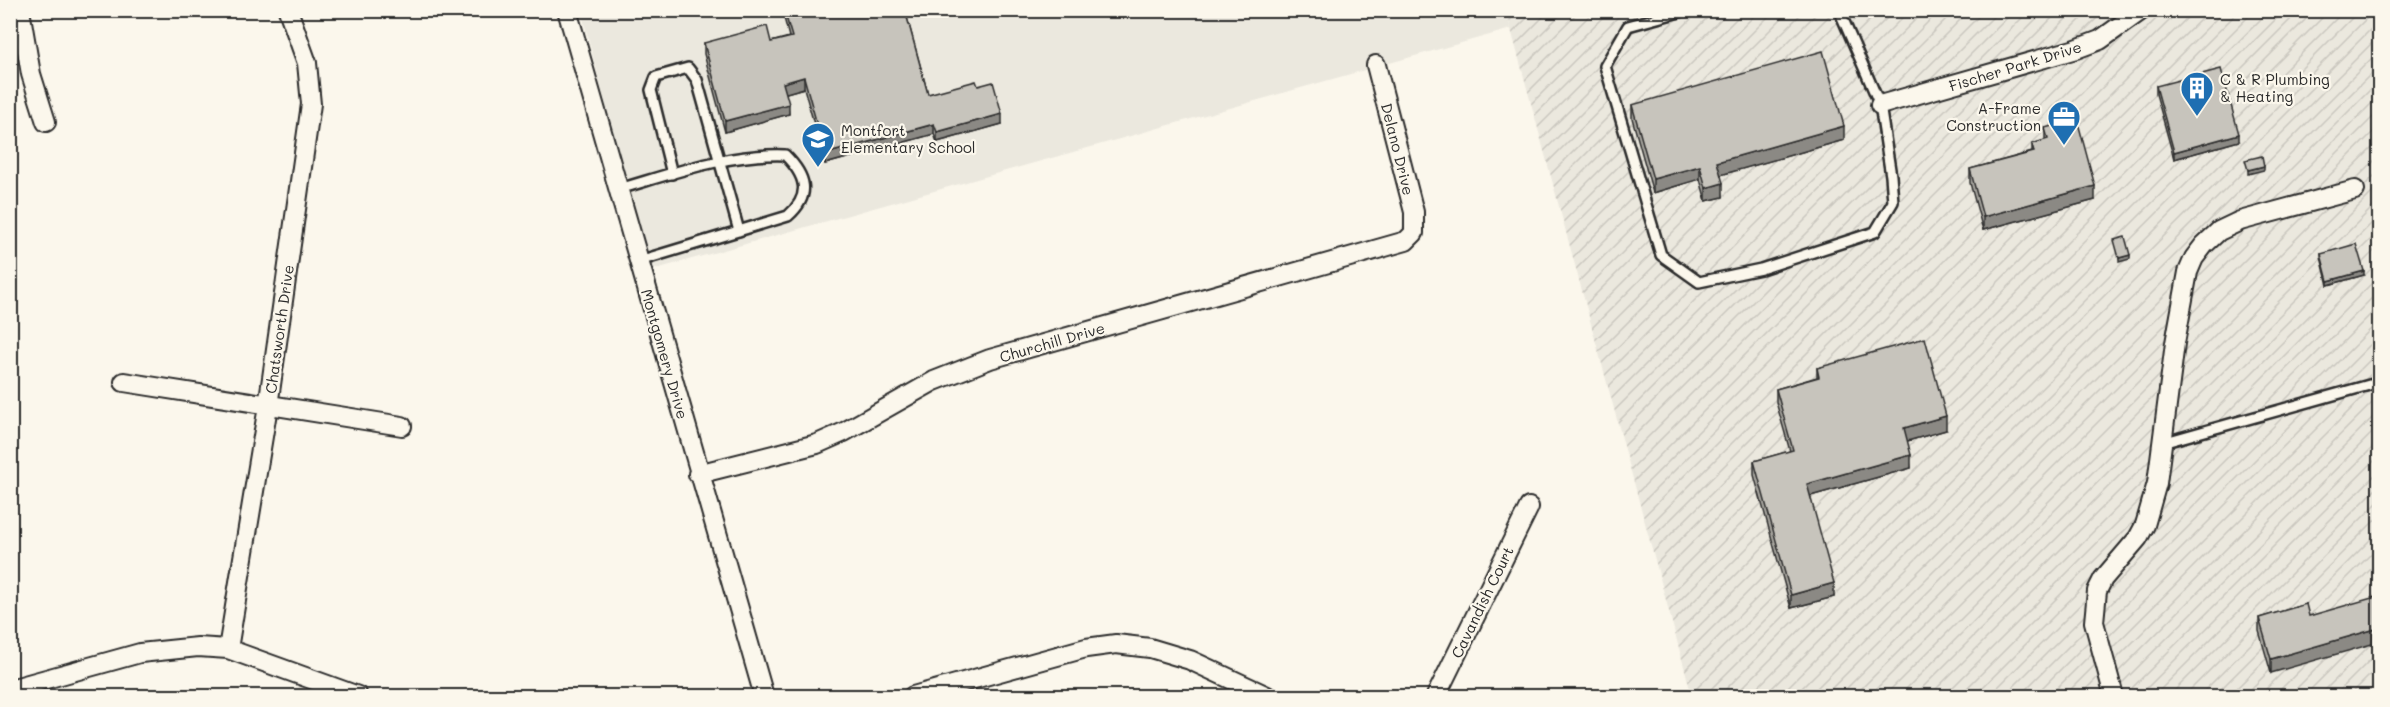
<svg xmlns="http://www.w3.org/2000/svg" width="2390" height="707" viewBox="0 0 2390 707" font-family="Mali,sans-serif">
  <style>
    .built { fill: #ebe8de }
    .industrial { fill: url(#industrial-furrows) }
    .lines { fill: none; stroke-linecap: round; stroke-linejoin: round }
    .lane-casing { stroke: #2b2b2b; stroke-width: 14 }
    .street-casing { stroke: #2b2b2b; stroke-width: 22 }
    .lane { stroke: #fbf7ec; stroke-width: 9 }
    .street { stroke: #fbf7ec; stroke-width: 18 }
    .wall { fill: #aba9a2; stroke: #2b2b2b; stroke-width: 1.5 }
    .shaded-wall { fill: #8b8984; stroke: #2b2b2b; stroke-width: 1.5 }
    .building { fill: #c7c4bc; stroke: #2b2b2b; stroke-width: 1.5 }
    .labels { text-anchor: middle; dominant-baseline: central; stroke-width: 4.5; stroke-linejoin: round; paint-order: stroke }
    .street-label { font-size: 15px; fill: #2b2b2b; stroke: #fbf7ec }
    .poi-label { font-size: 15px; fill: #2b2b2b; stroke: #fbf7ec; text-anchor: start }
  </style>
  <defs>
    <pattern id="industrial-furrows" width="10" height="10" patternUnits="userSpaceOnUse" patternTransform="scale(1.5)"><rect width="10" height="10" fill="#ebe8de"/><path d="M-1 1l2-2M0 10L10 0M9 11l2-2" fill="none" stroke="#cac7bf"/></pattern>
  </defs>
  <rect width="100%" height="100%" fill="#fbf7ec"/>
  <filter id="ink" filterUnits="userSpaceOnUse"><feTurbulence type="fractalNoise" baseFrequency=".0167" numOctaves="2"/><feDisplacementMap in="SourceGraphic" scale="12" xChannelSelector="R" yChannelSelector="G"/><feConvolveMatrix kernelMatrix="1 2 1 2 8 2 1 2 1" color-interpolation-filters="sRGB"/></filter>
  <g filter="url(#ink)">
    <path class="built" d="M1506 10 1511 29 649 271 581 11Z"/>
    <path class="industrial" d="M1506 11H2379V696H1692Z"/>
    <g class="lines">
      <defs>
        <path id="lane" d="M1687 10 1628 26 1605 66 1661 255 1699 282 1761 269 1875 232 1893 202 1891 176 1880 105 1839 10
          M672 174 651 90 656 77 688 68 697 80 739 231
          M619 189C674 173 728 153 785 155 806 176 812 195 788 216L639 261
          M2162 443 2380 382"/>
        <path id="street" d="M20 10 31 74 46 122
          M567 10 764 696
          M1880 105 2076 49 2100 40 2142 10
          M124 382 402 426
          M698 474 817 444 844 432 934 381 990 359 1406 241 1414 233V212L1376 65
          M228 649 268 406 311 104 307 63 288 10
          M10 689 140 653 198 647 228 649 358 696
          M913 696 1086 648 1116 644 1150 648 1190 660 1267 696
          M1436 696 1529 507
          M2114 696 2094 622 2097 591 2103 579 2138 538 2145 525 2157 483 2175 343 2188 272 2194 258 2204 245 2219 231 2240 221 2355 190"/>
      </defs>
      <use href="#lane" class="lane-casing"/>
      <use href="#street" class="street-casing"/>
      <use href="#lane" class="lane"/>
      <use href="#street" class="street"/>
    </g>
    <path class="wall" d="M782 10H905L928 94 978 86 1002 124 937 142 934 134 825 164 804 88 786 93 789 114 725 132 704 54V43L771 42 789 37Z
      M2156 86 2239 141 2174 159 2156 94Z
      M1632 105 1844 140 1720 175 1723 197 1706 201 1700 179 1653 193 1632 118Z
      M2045 128 2095 200 1983 230 1970 183V169L2032 152V144L2045 140Z
      M2321 254 2364 275 2328 285 2321 257Z
      M1817 368 1946 430 1907 441 1911 468 1810 496 1834 597 1791 608 1754 475V461L1790 451 1776 402V389L1817 377Z
      M2306 604 2271 673 2259 631V618Z"/>
    <path class="shaded-wall" d="M804 77V88L783 94V83Z
      M789 104V114L725 132V121Z
      M1002 114V124L937 142V132Z
      M934 124V134L825 164V154Z
      M1844 126V140L1717 176V162Z
      M2239 134V141L2174 159V152Z
      M1700 166V179L1653 193V179Z
      M2264 166V170L2248 174V170Z
      M1723 183V197L1706 201V188Z
      M2095 186V200L1983 230V217Z
      M2130 255V259L2119 262V258Z
      M2364 271V275L2328 285V281Z
      M1946 416V430L1904 442V428Z
      M1911 455V468L1807 497V484Z
      M1834 583V597L1791 608V595Z
      M2379 628V642L2271 673V659Z"/>
    <path class="building" d="M784 10H905L928 94 976 81 978 86 993 82 1002 114 937 132 934 124 825 154 804 77 783 83 789 104 725 121 704 43 767 26 771 42 792 37Z
      M1823 51 1844 126 1717 162 1723 183 1706 188 1700 166 1653 179 1632 105Z
      M2221 69 2239 134 2174 152 2156 86Z
      M2077 119 2095 186 1983 217 1970 169 2034 152 2032 144 2048 139 2045 128Z
      M2262 156 2264 166 2248 170 2245 160Z
      M2125 237 2130 255 2119 258 2114 240Z
      M2356 244 2364 271 2328 281 2321 254Z
      M1925 338 1946 416 1904 428 1911 455 1807 484 1834 583 1791 595 1754 461 1793 450 1776 389 1819 377 1817 368Z
      M2379 596V628L2271 659 2259 618 2306 604 2309 616Z"/>
  </g>
  <defs>
    <symbol id="building-pin" viewBox="-11 -11 22 30"><path d="M0 17L-7.5 6A9.5 9.5 0 1 1 7.5 6Z" fill="#1f6fb2" stroke="#fbf7ec"/><path d="M-4-6H4V6H1V3H-1V6H-4ZM-2.5-4.3h1.7v1.8h-1.7ZM.8-4.3h1.7v1.8H.8ZM-2.5-1h1.7V.8h-1.7ZM.8-1h1.7V.8H.8Z" fill="#fff"/></symbol>
    <symbol id="office-pin" viewBox="-11 -11 22 30"><path d="M0 17L-7.5 6A9.5 9.5 0 1 1 7.5 6Z" fill="#1f6fb2" stroke="#fbf7ec"/><path d="M-6-3h4V-5.5h4V-3h4V5H-6ZM-1-4.5V-3h2v-1.5ZM-6 0V1H6V0Z" fill="#fff"/></symbol>
    <symbol id="school-pin" viewBox="-11 -11 22 30"><path d="M0 17L-7.5 6A9.5 9.5 0 1 1 7.5 6Z" fill="#1f6fb2" stroke="#fbf7ec"/><path d="M0-5L7-2L0 1L-7-2ZM-4 1L0 2.5L4 1V4Q0 6-4 4Z" fill="#fff"/></symbol>
  </defs>
  <g fill-rule="evenodd">
    <use href="#building-pin" x="2178" y="69" width="38" height="52"/>
    <use href="#office-pin" x="2045" y="98" width="38" height="52"/>
    <use href="#school-pin" x="799" y="120" width="38" height="52"/>
  </g>
  <g class="labels">
    <g class="street-label">
      <text transform="translate(2015 66) rotate(-17)">Fischer Park Drive</text>
      <text transform="translate(1398 149) rotate(76)">Delano Drive</text>
      <text transform="translate(279 329) rotate(-82)">Chatsworth Drive</text>
      <text transform="translate(1052 342) rotate(-16)">Churchill Drive</text>
      <text transform="translate(665 354) rotate(74)">Montgomery Drive</text>
      <text transform="translate(1482 602) rotate(-64)">Cavandish Court</text>
    </g>
    <g class="poi-label">
      <text x="2220" y="79">C &amp; R Plumbing<tspan x="2220" dy="17">&amp; Heating</tspan></text>
      <text x="2041" y="108" text-anchor="end">A-Frame<tspan x="2041" dy="17">Construction</tspan></text>
      <text x="841" y="130">Montfort<tspan x="841" dy="17">Elementary School</tspan></text>
    </g>
  </g>
  <rect width="2390" height="707" fill="none" stroke="#fbf7ec" stroke-width="36"/>
  <rect x="18" y="18" width="2354" height="671" fill="none" stroke="#2b2b2b" stroke-width="2" filter="url(#ink)"/>
</svg>
